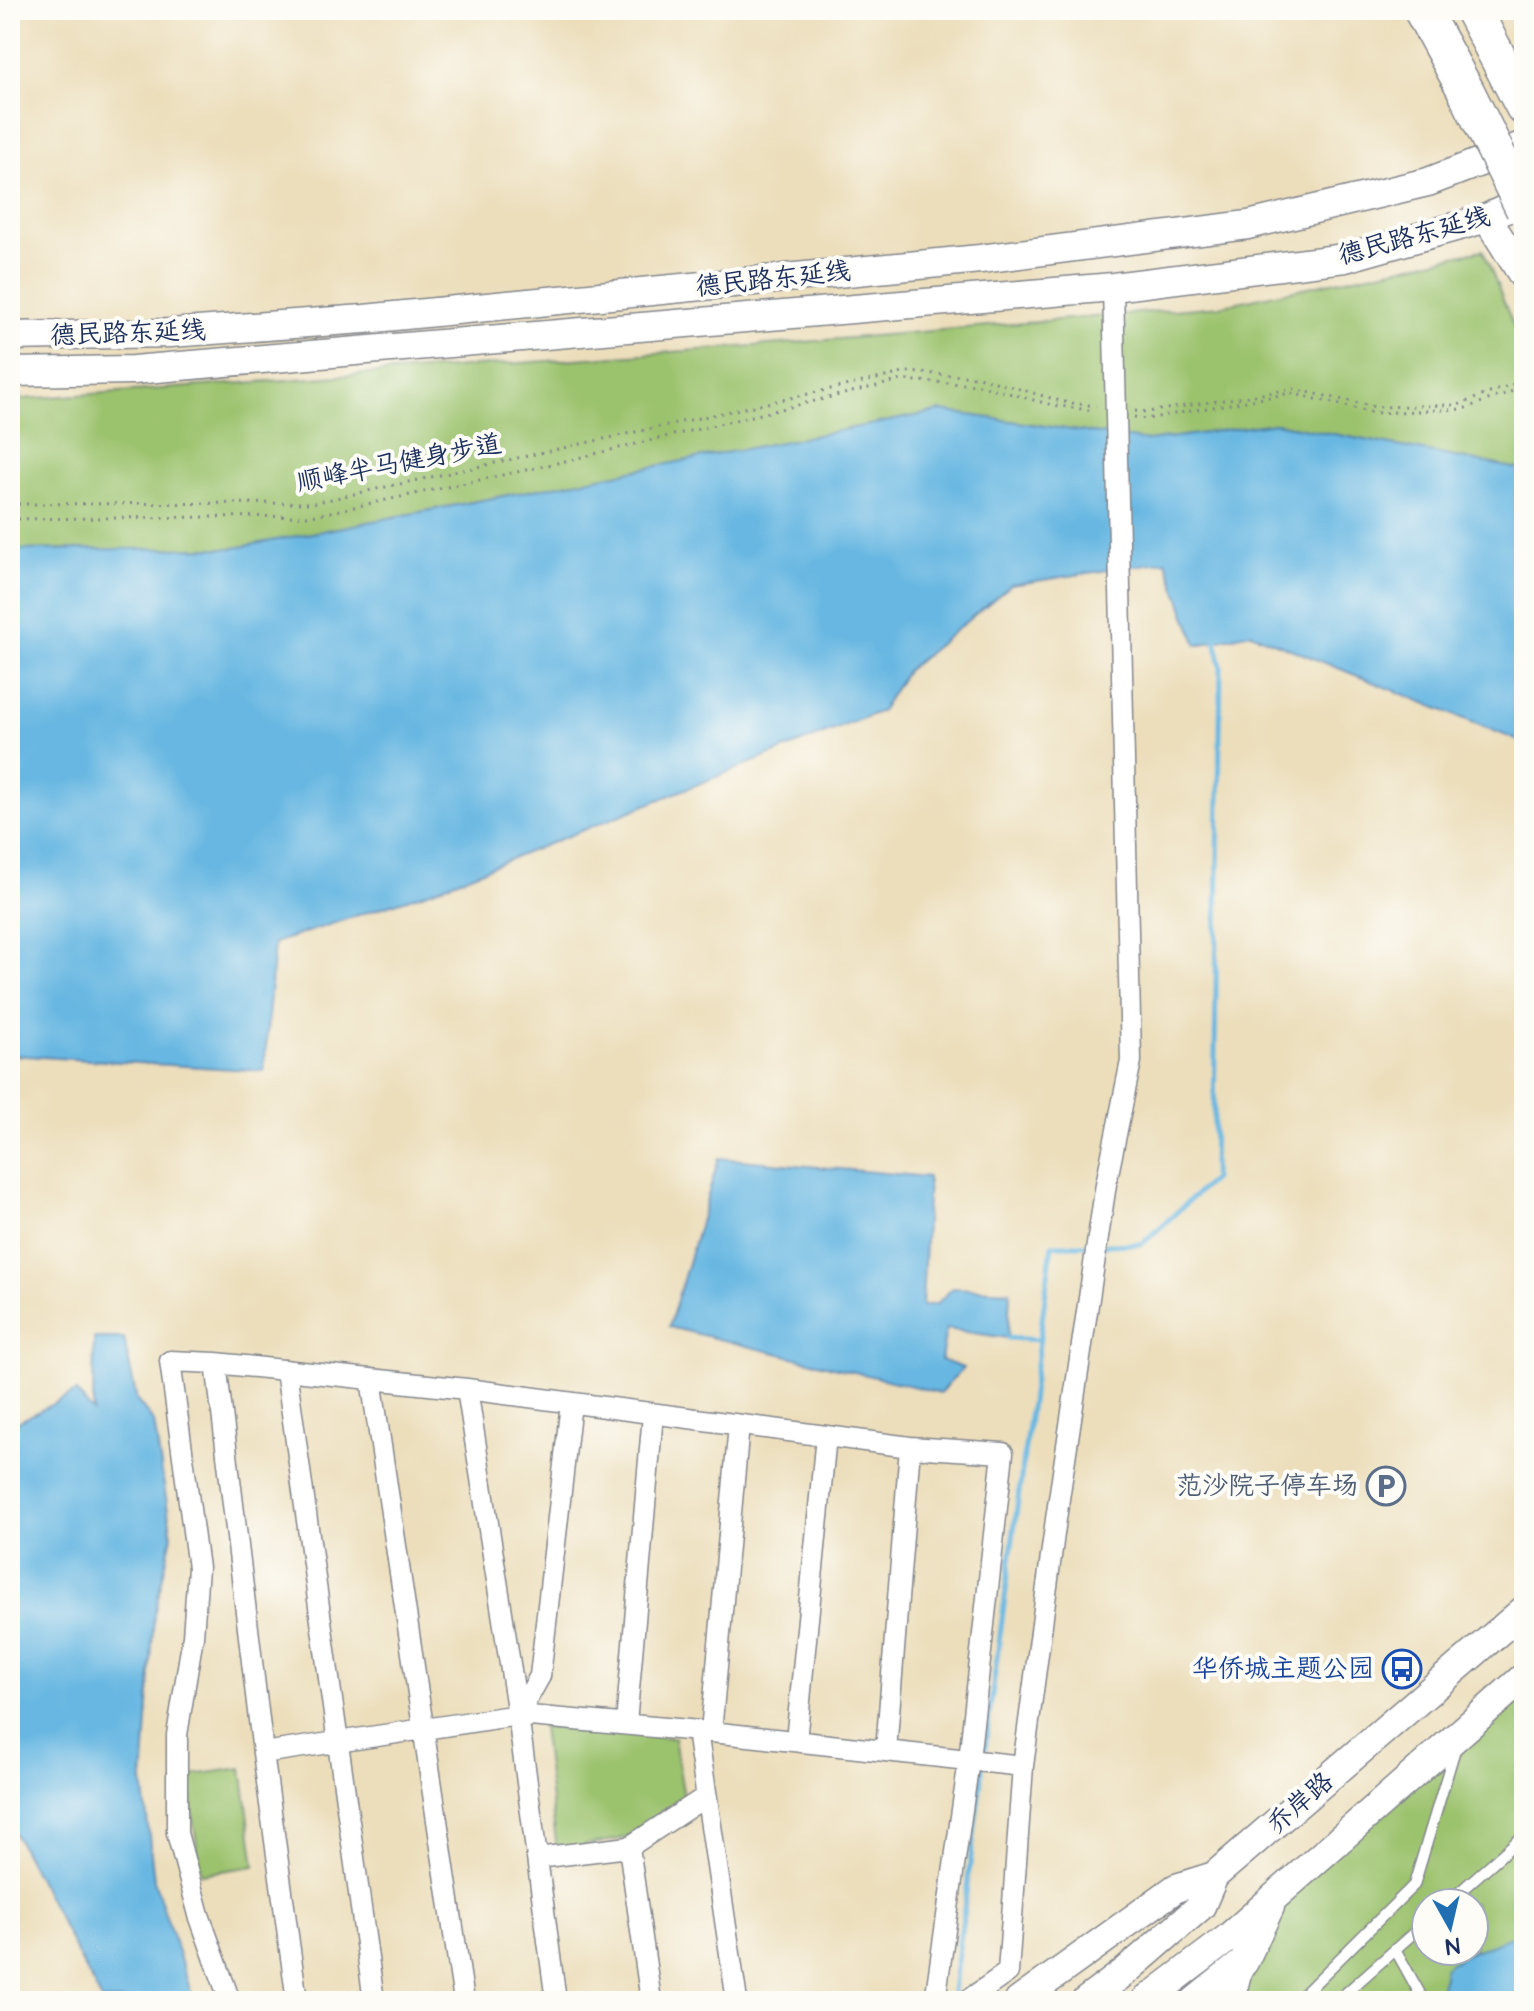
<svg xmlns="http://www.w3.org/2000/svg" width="1534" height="2011" viewBox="0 0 1534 2011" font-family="'Architects Daughter','LXGW WenKai TC',sans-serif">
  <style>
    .green { fill: #9bc26d; stroke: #5b7866; stroke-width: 2; fill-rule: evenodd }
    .water { fill: #67b7e2; stroke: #4173a0; stroke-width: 2 }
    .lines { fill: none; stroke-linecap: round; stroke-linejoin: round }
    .stream { stroke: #67b7e2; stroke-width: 5 }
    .lane-casing { stroke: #84868c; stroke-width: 13 }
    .street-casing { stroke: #84868c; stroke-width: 23 }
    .secondary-casing { stroke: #84868c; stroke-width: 31 }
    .highway-casing { stroke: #84868c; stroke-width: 39 }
    .path { stroke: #84868c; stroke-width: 3; stroke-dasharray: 2 6; stroke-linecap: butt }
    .lane { stroke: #fff; stroke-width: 10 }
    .street { stroke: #fff; stroke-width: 20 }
    .secondary { stroke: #fff; stroke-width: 28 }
    .highway { stroke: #fff; stroke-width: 36 }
    .highway-bridge-casing { stroke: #84868c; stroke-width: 39; stroke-linecap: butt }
    .highway-bridge { stroke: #fff; stroke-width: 36 }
    .labels { text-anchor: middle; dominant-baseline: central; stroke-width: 8; stroke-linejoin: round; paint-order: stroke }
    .street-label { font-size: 26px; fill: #1b2f5e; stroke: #fdfcf7 }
    .service-label { font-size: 26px; fill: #4e5e75; stroke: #fdfcf7; text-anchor: end }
    .transit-label { font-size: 26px; fill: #164399; stroke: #fdfcf7; text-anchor: end }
  </style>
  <rect width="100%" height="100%" fill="#fdfcf7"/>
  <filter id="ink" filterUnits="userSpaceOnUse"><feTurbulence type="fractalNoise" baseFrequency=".0125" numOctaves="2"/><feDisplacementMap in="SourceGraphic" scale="16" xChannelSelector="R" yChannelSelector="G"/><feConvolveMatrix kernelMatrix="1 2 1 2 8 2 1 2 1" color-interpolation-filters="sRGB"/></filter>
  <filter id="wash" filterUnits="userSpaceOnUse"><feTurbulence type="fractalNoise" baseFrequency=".006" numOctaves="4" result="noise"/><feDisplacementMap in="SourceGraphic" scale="32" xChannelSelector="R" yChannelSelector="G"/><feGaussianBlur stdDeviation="1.8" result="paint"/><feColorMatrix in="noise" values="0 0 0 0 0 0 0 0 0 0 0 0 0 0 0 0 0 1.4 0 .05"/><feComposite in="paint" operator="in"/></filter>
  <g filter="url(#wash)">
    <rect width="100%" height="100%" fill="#ecdebb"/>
    <path class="green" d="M1483 250 1524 352V470L1275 423 1148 441 941 411 235 548 10 550V400L781 344 1219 306Z
      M1524 1678V2001H1166ZM1426 1903H1474V1951H1426Z
      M542 1727 674 1738 684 1797 626 1838 557 1850Z
      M242 1768 255 1866 201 1874 187 1776Z"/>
    <path class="water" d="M941 411 1148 441 1275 423 1524 470V743L1251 633 1197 645 1166 561 1011 585 906 671 881 711 428 892 274 943 264 1071 10 1055V550L235 548Z
      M719 1158 928 1177 922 1306 936 1304 953 1288 1010 1291 1008 1338 946 1329 941 1360 963 1368 940 1393 669 1327Z
      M94 1338H124L137 1401 154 1422 172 1536 154 1615 143 1781 154 1880 194 2001H102L10 1825V1426L76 1392 93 1412Z
      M1524 1932V2001H1449L1441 1988 1444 1968 1464 1955Z"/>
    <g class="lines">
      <path class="stream" d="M1102 1245 1142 1244 1213 1179 1221 667 1215 634
        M1008 1338 1040 1340
        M984 1755 1052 1245H1092
        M953 1992 983 1765"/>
    </g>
  </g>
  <g filter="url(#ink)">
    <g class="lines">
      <defs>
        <path id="lane" d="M1447 1903 1524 1835
          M1395 1949 1424 2001
          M1297 2001 1414 1885 1456 1746
          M1337 2001 1426 1922"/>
        <path id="street" d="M216 1363 170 1361 198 1568 193 1636 177 1735V1833L199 1915 230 2001
          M286 1370 374 2001
          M371 1379 464 2001
          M518 1715 540 1676 571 1403
          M626 1724 653 1414
          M697 1731 737 2001
          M711 1732 739 1425
          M796 1741 826 1436
          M886 1751 910 1447
          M263 1753 216 1363 467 1389
          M629 1847 705 1797
          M537 1858 629 1847 651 2001
          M297 2001 263 1753 518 1715 711 1732 1023 1766
          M556 2001 518 1715 467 1389 910 1447 1003 1453 969 1760 935 2001
          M967 2001 1008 1972 1023 1766 1056 1519 1106 1184 1131 1061 1113 287
          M1234 2001 1244 1962"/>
        <path id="secondary" d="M1487 218 1524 277
          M10 336 170 333 364 319 980 259 1248 225 1428 182 1524 145
          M10 372 133 370 1113 287 1345 258 1487 218 1524 200
          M1019 2001 1176 1888 1214 1876
          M1086 2001 1126 1971 1201 1906 1214 1876 1524 1610
          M1145 2001 1228 1938 1524 1677
          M1195 2001 1244 1962 1270 1907"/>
        <path id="highway" d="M1473 10 1524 107"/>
      </defs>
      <use href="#lane" class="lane-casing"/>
      <use href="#street" class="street-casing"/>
      <use href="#secondary" class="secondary-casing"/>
      <use href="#highway" class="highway-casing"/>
      <path class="path" d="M1135 411 1147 412 1293 389 1376 407 1458 405 1524 380
        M1134 417 1146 419 1291 393 1374 413 1463 409 1524 387
        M10 504 313 503 908 372 978 377 1064 402 1096 406
        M10 519 312 516 540 467 902 380 979 385 1052 405 1095 411"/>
      <use href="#lane" class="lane"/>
      <use href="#street" class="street"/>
      <use href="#secondary" class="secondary"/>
      <use href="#highway" class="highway"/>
      <defs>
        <path id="highway-bridge" d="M1422 10 1466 91 1524 209"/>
      </defs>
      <use href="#highway-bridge" class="highway-bridge-casing"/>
      <use href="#highway-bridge" class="highway-bridge"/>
    </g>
  </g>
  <defs>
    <symbol id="parking-ring" viewBox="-11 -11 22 22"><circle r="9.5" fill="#fdfcf7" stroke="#5c6f8a" stroke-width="1.5"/><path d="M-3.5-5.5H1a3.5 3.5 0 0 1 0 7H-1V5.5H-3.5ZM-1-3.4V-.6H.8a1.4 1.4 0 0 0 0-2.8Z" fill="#5c6f8a"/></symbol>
    <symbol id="bus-ring" viewBox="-11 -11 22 22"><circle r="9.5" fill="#fdfcf7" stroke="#1a4fb4" stroke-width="1.5"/><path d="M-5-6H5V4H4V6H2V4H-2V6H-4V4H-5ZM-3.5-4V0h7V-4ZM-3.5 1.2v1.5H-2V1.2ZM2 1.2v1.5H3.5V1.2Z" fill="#1a4fb4"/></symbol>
  </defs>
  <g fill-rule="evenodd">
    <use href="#parking-ring" x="1364" y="1464" width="44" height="44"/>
    <use href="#bus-ring" x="1380" y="1647" width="44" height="44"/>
  </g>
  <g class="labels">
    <g class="street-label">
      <text transform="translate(1414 236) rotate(-15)">德民路东延线</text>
      <text transform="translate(773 279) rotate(-6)">德民路东延线</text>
      <text transform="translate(128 333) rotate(-2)">德民路东延线</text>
      <text transform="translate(399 463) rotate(-11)">顺峰半马健身步道</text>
      <text transform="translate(1300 1803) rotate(-41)">乔岸路</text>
    </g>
    <g class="service-label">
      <text x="1358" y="1486">范沙院子停车场</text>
    </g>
    <g class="transit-label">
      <text x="1374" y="1669">华侨城主题公园</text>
    </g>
  </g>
  <rect width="1534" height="2011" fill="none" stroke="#fdfcf7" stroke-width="40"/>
  <g transform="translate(1450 1927) rotate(172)"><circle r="38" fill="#fdfcf7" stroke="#a3aaba" stroke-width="2"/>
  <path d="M0-6L14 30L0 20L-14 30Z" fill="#1f6fb2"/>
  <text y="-12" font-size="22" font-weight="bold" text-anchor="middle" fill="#1b2f5e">N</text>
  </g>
</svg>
